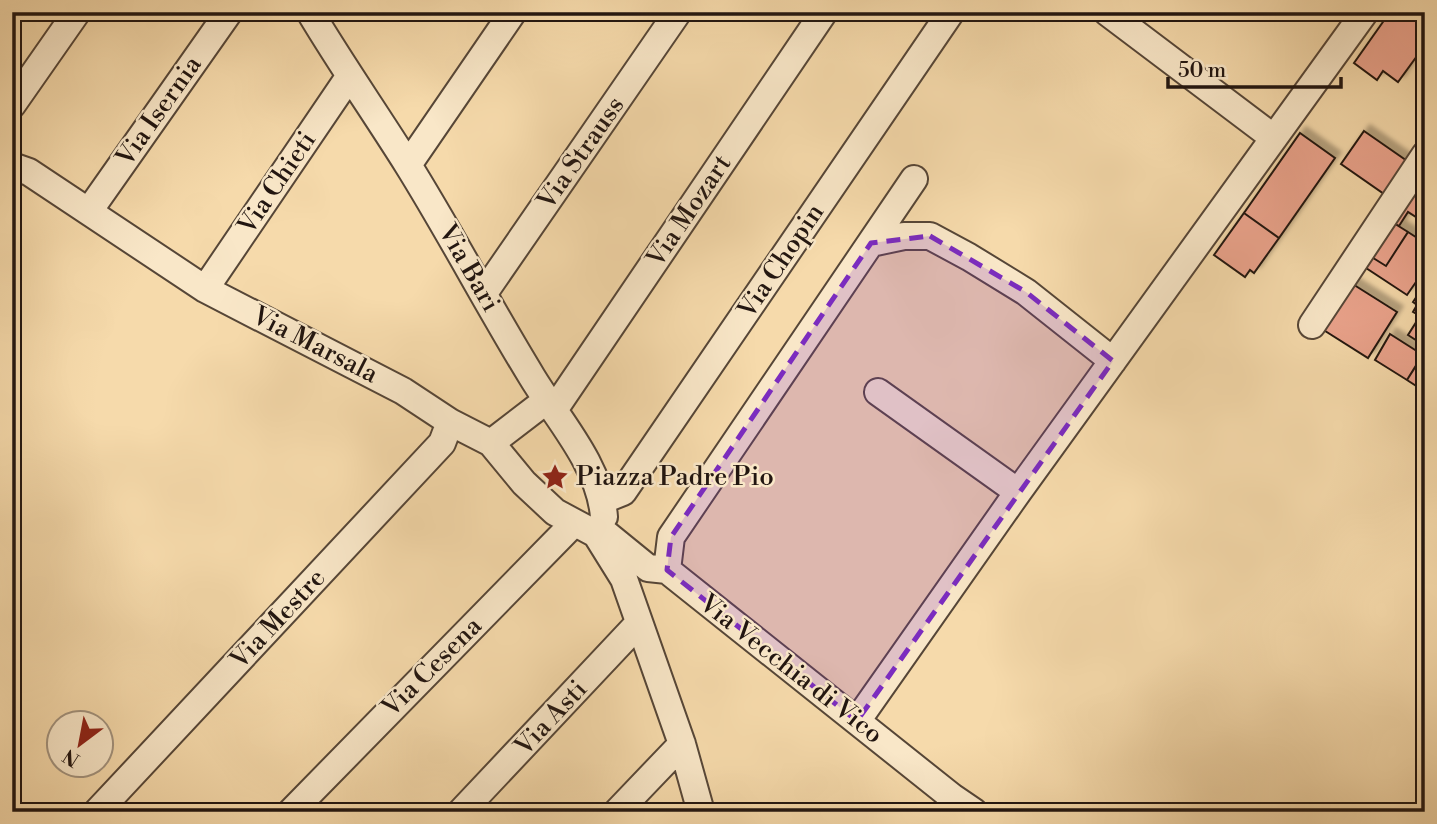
<svg xmlns="http://www.w3.org/2000/svg" width="1437" height="824" viewBox="0 0 1437 824" font-family="'Libre Bodoni',serif">
  <style>
    .building { fill: #eba38c; stroke: #211510; stroke-width: 2; filter: url(#shadow) }
    .lines { fill: none; stroke-linecap: round; stroke-linejoin: round }
    .minor-casing { stroke: #564637; stroke-width: 30 }
    .minor { stroke: #f9e7c8; stroke-width: 26 }
    .marked { fill: #7b2cbf; fill-opacity: 0.2; stroke: #7b2cbf; stroke-width: 5; stroke-dasharray: 14 9; stroke-linejoin: round }
    .labels { text-anchor: middle; dominant-baseline: central; stroke-width: 5; stroke-linejoin: round; paint-order: stroke }
    .street-label { font-size: 26px; fill: #211510; stroke: #f9e7c8 }
    .poi-label { font-size: 26px; fill: #211510; stroke: #f9e7c8; text-anchor: start }
  </style>
  <defs>
    <filter id="shadow"><feDropShadow dx="6" dy="-6" stdDeviation="2" flood-color="#0004"/></filter>
  </defs>
  <rect width="100%" height="100%" fill="#f6daab"/>
  <filter id="stains"><feTurbulence type="fractalNoise" baseFrequency=".00286" numOctaves="4"/><feColorMatrix values="0 0 0 0 .2 0 0 0 0 .09 0 0 0 0 .02 0 0 0 .5 -.17"/></filter>
  <radialGradient id="worn" r=".72"><stop offset=".6" stop-color="#630" stop-opacity="0"/><stop offset="1" stop-color="#630" stop-opacity=".3"/></radialGradient>
  <path class="building" d="M1390 12 1425 14V45L1398 82 1383 71 1377 80 1354 63Z
    M1364 131 1410 163 1387 196 1341 164Z
    M1300 133 1335 158 1279 238 1244 213Z
    M1425 172V223L1408 212 1399 226 1392 222Z
    M1244 213 1279 238 1254 273 1250 270 1245 277 1214 255Z
    M1392 222 1408 232 1386 266 1370 256Z
    M1408 232 1425 243V269L1407 295 1363 266 1370 256 1386 266Z
    M1351 283 1397 312 1368 358 1322 329Z
    M1425 284V314L1422 313 1420 316 1413 312 1417 305 1413 302Z
    M1422 313 1425 314V346L1408 335Z
    M1390 334 1423 355 1407 380 1375 360Z
    M1425 351V390L1424 391 1407 380Z"/>
  <g class="lines">
    <defs>
      <path id="minor" d="M310 12C341 64 376 114 408 165 451 234 489 307 532 377 558 420 600 465 604 517
        M1107 12 1274 138
        M12 105 77 12
        M408 165 513 12
        M12 166 29 172 205 289 403 391 450 422 491 443 524 483 555 512 596 534 602 535 605 533
        M89 211 229 12
        M871 243 904 236H930L969 257 1026 292 1113 361
        M205 289 349 77
        M484 293 678 12
        M1312 325 1425 155
        M878 392 1018 492
        M554 410 824 12
        M491 443 547 400
        M603 500 623 492 951 12
        M605 533 648 568 667 570 952 797 974 812
        M596 534 624 579 682 744 701 812
        M667 570 671 537 914 179
        M857 721 1018 492 1365 12
        M97 812 442 443 450 422
        M291 812 574 523
        M461 812 639 623
        M617 812 682 744"/>
    </defs>
    <use href="#minor" class="minor-casing"/>
    <use href="#minor" class="minor"/>
  </g>
  <path class="marked" d="M930 236 1026 292 1113 361 857 721 667 570 671 537 871 243Z"/>
  <defs>
    <symbol id="sight-bare" viewBox="-9 -9 18 18"><path d="M0-6L1.8-2.2L6-1.7L2.9 1.2L3.7 5.4L0 3.3L-3.7 5.4L-2.9 1.2L-6-1.7L-1.8-2.2Z" fill="#8f2418" stroke="#f9e7c8" stroke-width="2.5" paint-order="stroke"/></symbol>
  </defs>
  <g fill-rule="evenodd">
    <use href="#sight-bare" x="536" y="458" width="38" height="38"/>
  </g>
  <g class="labels">
    <g class="street-label">
      <text transform="translate(159 111) rotate(-55)">Via Isernia</text>
      <text transform="translate(581 153) rotate(-55)">Via Strauss</text>
      <text transform="translate(277 183) rotate(-56)">Via Chieti</text>
      <text transform="translate(689 211) rotate(-56)">Via Mozart</text>
      <text transform="translate(781 261) rotate(-56)">Via Chopin</text>
      <text transform="translate(469 268) rotate(60)">Via Bari</text>
      <text transform="translate(315 345) rotate(27)">Via Marsala</text>
      <text transform="translate(278 619) rotate(-47)">Via Mestre</text>
      <text transform="translate(432 667) rotate(-45)">Via Cesena</text>
      <text transform="translate(791 669) rotate(38)">Via Vecchia di Vico</text>
      <text transform="translate(551 718) rotate(-47)">Via Asti</text>
    </g>
    <g class="poi-label">
      <text x="576" y="477">Piazza Padre Pio</text>
    </g>
  </g>
  <rect width="1437" height="824" fill="none" stroke="#f6daab" stroke-width="42"/>
  <rect x="14" y="14" width="1409" height="796" fill="none" stroke="#211510" stroke-width="3.5"/>
  <rect x="21" y="21" width="1395" height="782" fill="none" stroke="#211510" stroke-width="2"/>
  <g transform="translate(80 744) rotate(212)"><circle r="33" fill="#f9e7c8" stroke="#a3937e" stroke-width="2"/>
  <path d="M0-5L12 26L0 18L-12 26Z" fill="#8f2418"/>
  <text y="-10" font-size="19" font-weight="bold" text-anchor="middle" fill="#211510">N</text>
  </g>
  <path d="M1168 77v10h173v-10" fill="none" stroke="#211510" stroke-width="3.5"/>
  <text x="1178" y="77" font-size="21" fill="#211510" stroke="#f9e7c8" stroke-width="5" paint-order="stroke">50 m</text>
  <rect width="100%" height="100%" filter="url(#stains)"/>
  <rect width="100%" height="100%" fill="url(#worn)"/>
</svg>
